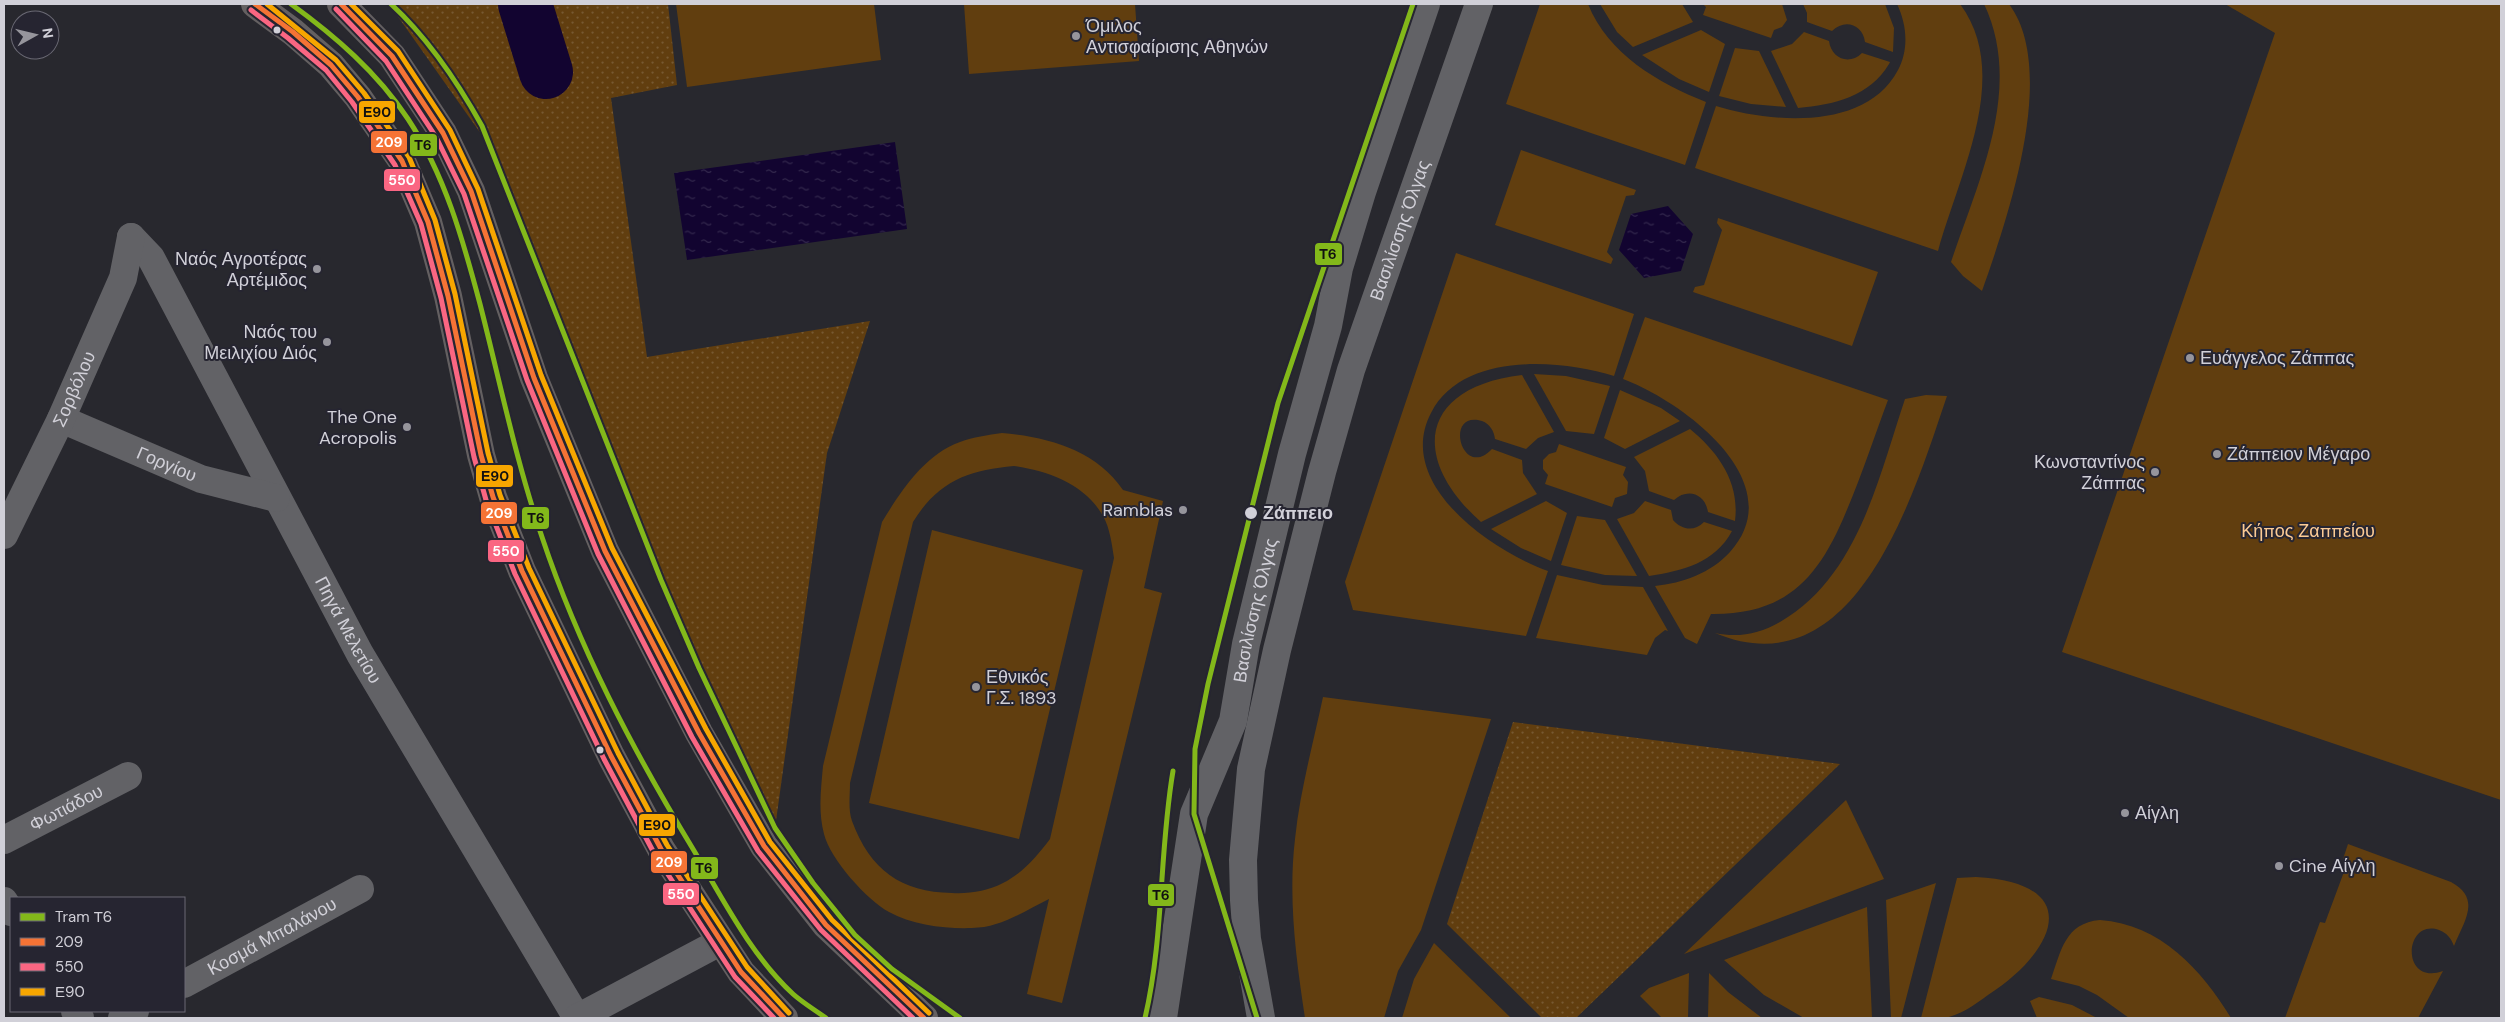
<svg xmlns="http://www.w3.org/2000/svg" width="2505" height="1022" viewBox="0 0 2505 1022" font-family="'DM Sans',sans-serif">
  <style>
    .grass { fill: url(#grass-dots) }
    .garden { fill: #613e0f; fill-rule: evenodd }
    .water { fill: url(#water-ripples) }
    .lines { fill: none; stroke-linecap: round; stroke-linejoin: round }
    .river { stroke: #120430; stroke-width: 54 }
    .street { stroke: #626266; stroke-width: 28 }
    .primary { stroke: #646061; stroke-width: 28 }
    .bus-1-casing { stroke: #262531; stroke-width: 9 }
    .bus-2-casing { stroke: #262531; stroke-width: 9 }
    .bus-3-casing { stroke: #262531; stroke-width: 9 }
    .bus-1 { stroke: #f57335; stroke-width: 5 }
    .bus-2 { stroke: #fa6682; stroke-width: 5 }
    .bus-3 { stroke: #f7a600; stroke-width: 5 }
    .tram-1-casing { stroke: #262531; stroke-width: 9 }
    .tram-1 { stroke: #83b81a; stroke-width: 5 }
    .bus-dot { fill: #d1d0d8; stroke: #262531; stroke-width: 2 }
    .poi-dot { fill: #96959c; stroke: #262531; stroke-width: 2 }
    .labels { text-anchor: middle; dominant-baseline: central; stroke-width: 4; stroke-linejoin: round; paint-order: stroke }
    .poi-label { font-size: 18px; fill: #d1d0d8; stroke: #262531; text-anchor: start }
    .street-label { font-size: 18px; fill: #d1d0d8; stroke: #262531 }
    .stop-label { font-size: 18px; font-weight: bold; fill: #d1d0d8; stroke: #262531; text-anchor: start }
    .park-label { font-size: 18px; fill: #fccb95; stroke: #262531 }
    .line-badge { stroke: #262531; stroke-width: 2 }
    .badge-label { font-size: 14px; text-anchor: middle; font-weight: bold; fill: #fff }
    .pale-badge-label { font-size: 14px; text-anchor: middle; font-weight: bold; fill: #111 }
  </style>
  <defs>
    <pattern id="grass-dots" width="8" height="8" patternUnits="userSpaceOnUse" patternTransform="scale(1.25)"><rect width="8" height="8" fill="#613e0f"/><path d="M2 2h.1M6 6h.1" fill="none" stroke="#775931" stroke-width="1.8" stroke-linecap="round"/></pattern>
    <pattern id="water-ripples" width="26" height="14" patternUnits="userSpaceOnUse" patternTransform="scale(1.25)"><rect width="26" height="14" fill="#120430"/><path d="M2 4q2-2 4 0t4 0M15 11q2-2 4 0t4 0" fill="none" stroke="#33284d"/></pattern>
  </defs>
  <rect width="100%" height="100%" fill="#28282e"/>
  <path class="grass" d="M389 4H668L677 85 611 98 647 357 870 321 827 453 775 828 705 679 491 148Z
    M1513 722 1840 764 1576 1018H1542L1447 924Z"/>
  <path class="garden" d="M676 4H874L881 60 687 87Z
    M964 4H1135L1139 61 969 74Z
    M1540 4H1588C1608 54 1658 83 1706 102L1685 165 1506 104Z
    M1600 4H1682L1693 22 1633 47 1617 32Z
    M1703 4H1782L1787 20 1782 27 1774 30 1771 38 1703 15 1706 7Z
    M1803 4H1885L1894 28 1893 52 1865 42C1863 25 1845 18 1832 31L1807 22V13Z
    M1897 4H1960C2013 75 1958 177 1938 251L1695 168 1716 106C1771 123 1866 131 1898 70 1909 49 1907 25 1897 4Z
    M1984 4H2009C2059 71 2007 220 1982 291L1963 276 1951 262C1978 181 2024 88 1984 4Z
    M2225 4H2501V800L2062 652 2275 33Z
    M1701 30 1725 44 1709 92 1679 79 1642 55Z
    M1804 32 1829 41C1831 58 1849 66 1862 53L1890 62 1889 64C1870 96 1834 105 1798 108L1771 51 1792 44Z
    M1735 48 1759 51 1786 107 1751 104 1719 96Z
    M1521 150 1636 190 1634 195 1626 196 1607 252 1613 259 1611 264 1495 225Z
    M1718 218 1878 272 1852 346 1693 292 1695 287 1704 285 1722 230 1717 223Z
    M1456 253 1634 314 1614 376C1559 359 1462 352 1431 413 1394 484 1492 551 1548 571L1526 636 1353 610 1345 582Z
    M1645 317 1888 400C1874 437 1862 475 1846 512 1819 577 1787 615 1711 614L1697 644 1685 638 1655 586C1683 583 1711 573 1730 552 1793 482 1682 401 1623 379Z
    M1534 374 1566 376 1610 386 1594 434 1566 431Z
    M1522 375 1554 432 1538 438 1526 449 1495 439C1494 431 1490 424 1482 421 1443 410 1462 481 1492 449L1522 460 1523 473 1537 494 1481 522C1409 458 1420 387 1522 375Z
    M1620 390 1661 408 1680 421 1625 449 1604 438Z
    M1926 395 1947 396C1914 493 1856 692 1715 633 1738 638 1759 634 1780 622 1858 577 1878 479 1905 399Z
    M1690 429C1718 452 1740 482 1735 521L1708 512C1705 493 1687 488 1674 500L1649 491 1645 471 1634 457Z
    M1002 433C1048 437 1096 450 1123 490L1163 501 1144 588 1162 593 1062 1003 1027 994 1049 899C1024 911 1001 928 972 928 946 929 912 925 889 912 867 900 830 859 824 834 818 811 821 789 823 766L882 522C901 491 924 455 960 442 973 437 988 435 1002 433ZM1014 466C1048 471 1085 484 1103 516 1110 528 1112 545 1114 558L1050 839C1037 856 1023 873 1003 883 988 891 969 894 952 893 901 892 870 870 852 821 848 810 850 795 850 783L913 522C938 481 969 470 1014 466Z
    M1559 444 1626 467 1623 475 1628 482 1627 494 1615 498 1612 507 1545 484 1548 475 1543 469V460L1549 454 1556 452Z
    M1546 501 1567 513 1551 561 1521 548 1491 529Z
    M1645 501 1671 510 1673 520C1682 530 1694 532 1704 522L1732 531C1715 563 1682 571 1649 576L1617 519 1634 513Z
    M1577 516 1605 520 1637 576 1605 575 1561 565Z
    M932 530 1083 570 1019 839 869 803Z
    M1557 575 1603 585 1643 587 1668 631 1665 630 1655 638 1647 655 1536 638Z
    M1323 697 1491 719 1421 930 1398 971 1384 1018H1305C1296 958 1288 899 1295 839 1300 791 1313 744 1323 697Z
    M1846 800 1884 879 1684 954Z
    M2348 844 2451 882C2482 899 2464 921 2454 946 2451 938 2447 933 2439 930 2404 918 2400 986 2443 971L2418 1018H2285L2320 922 2325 923 2348 861 2343 859Z
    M1976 877C2086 883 2056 951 1988 995 1976 1004 1959 1016 1944 1018 1937 1020 1929 1018 1921 1018L1957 878Z
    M1936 883 1901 1018H1891L1886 900Z
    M1867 907 1872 1018H1804L1764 995 1724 960Z
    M2100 920C2160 924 2202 970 2231 1018H2129L2097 995 2079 986 2051 979C2061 951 2065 923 2100 920Z
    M1434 943 1511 1018H1402L1414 979Z
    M1689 973 1688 1018H1662L1640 996 1649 988Z
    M1709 973 1728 992 1762 1018H1708Z
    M2039 997 2072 1005 2097 1018H2037L2030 1001Z"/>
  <path class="water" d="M895 142 907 229 687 260 674 173Z
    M1668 206 1693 234 1681 271 1644 278 1619 250 1631 214Z"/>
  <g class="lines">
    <path class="river" d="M525 4 546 72"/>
    <g class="street">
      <path id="s1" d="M131 237 151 258 360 654 577 1018"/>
      <path id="s2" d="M61 419 201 479 276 498"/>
      <path id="s3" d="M4 535 61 419 123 278 131 237"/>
      <path id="s4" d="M4 840 128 776"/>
      <path d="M4 901 11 912"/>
      <path id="s5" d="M184 984 360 889"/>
      <path d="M75 1011 80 1018"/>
      <path d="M122 1018 135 1011"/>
      <path d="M577 1018 720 942"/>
      <path id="s6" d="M1163 1018 1194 814 1233 721 1246 644 1292 454 1328 326 1339 268 1362 192 1426 4"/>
      <path id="s7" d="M1261 1018 1247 939 1244 900 1243 860 1251 769 1277 650 1322 472 1351 370 1479 4"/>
    </g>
    <path class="primary" d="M255 4 293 32 331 65 358 97 402 161 428 222 448 296 481 455 493 497 522 571 611 756 661 849 741 972 784 1018
      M341 4 392 56 443 133 471 191 534 378 605 551 699 733 764 846 826 925 924 1018"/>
    <defs>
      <path id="bus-1" d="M255 4 293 32 331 65 358 97 402 161 428 222 448 296 481 455 493 497 522 571 611 756 661 849 741 972 784 1018
        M341 4 392 56 443 133 471 191 534 378 605 551 699 733 764 846 826 925 924 1018"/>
      <path id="bus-2" d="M336 9 386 61 436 137 464 194 527 380 598 554 692 737 758 851 821 930 913 1018
        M251 10 288 38 326 70 352 102 395 165 421 224 441 298 474 457 486 500 515 574 604 759 654 853 735 977 774 1018"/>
      <path id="bus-3" d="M267 4 336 60 364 93 409 157 435 220 455 294 488 453 500 495 529 568 618 753 667 845 747 967 789 1013
        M351 4 398 51 450 130 478 189 541 375 612 548 706 729 770 842 832 920 929 1013"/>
    </defs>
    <use href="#bus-1" class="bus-1-casing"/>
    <use href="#bus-2" class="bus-2-casing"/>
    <use href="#bus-3" class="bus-3-casing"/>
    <use href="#bus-1" class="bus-1"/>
    <use href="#bus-2" class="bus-2"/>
    <use href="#bus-3" class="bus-3"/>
    <defs>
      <path id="tram-1" d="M291 4C335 36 377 72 408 119 445 175 463 240 480 304 500 382 516 461 542 537 579 648 633 750 693 849 723 899 750 954 793 994 803 1003 815 1010 826 1018
        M391 4C429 39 457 81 482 126L661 580 699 668 775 828 813 883 855 935 892 969 960 1018
        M1145 1018C1164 937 1159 853 1173 771
        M1257 1018 1194 814 1195 749 1208 684 1278 403 1413 4"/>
    </defs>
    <use href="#tram-1" class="tram-1-casing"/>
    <use href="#tram-1" class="tram-1"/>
  </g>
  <g class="bus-dot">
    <circle cx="277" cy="30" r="4.5"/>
    <circle cx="1251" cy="513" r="7"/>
    <circle cx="600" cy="750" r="4.5"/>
  </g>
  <g class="poi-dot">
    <circle cx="1076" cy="36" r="5"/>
    <circle cx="317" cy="269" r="5"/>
    <circle cx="327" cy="342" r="5"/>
    <circle cx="2190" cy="358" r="5"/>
    <circle cx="407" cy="427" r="5"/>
    <circle cx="2217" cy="454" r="5"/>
    <circle cx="2155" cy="472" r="5"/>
    <circle cx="1183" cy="510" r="5"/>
    <circle cx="976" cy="687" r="5"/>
    <circle cx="2125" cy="813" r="5"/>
    <circle cx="2279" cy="866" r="5"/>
  </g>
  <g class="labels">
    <g class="poi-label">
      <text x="1086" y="26">Όμιλος<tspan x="1086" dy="21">Αντισφαίρισης Αθηνών</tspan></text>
      <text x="307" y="259" text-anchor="end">Ναός Αγροτέρας<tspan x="307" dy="21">Αρτέμιδος</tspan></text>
      <text x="317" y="332" text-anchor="end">Ναός του<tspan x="317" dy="21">Μειλιχίου Διός</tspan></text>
      <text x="2200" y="358">Ευάγγελος Ζάππας</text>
      <text x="397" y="417" text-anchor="end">The One<tspan x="397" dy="21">Acropolis</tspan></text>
      <text x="2227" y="454">Ζάππειον Μέγαρο</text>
      <text x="2145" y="462" text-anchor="end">Κωνσταντίνος<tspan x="2145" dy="21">Ζάππας</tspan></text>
      <text x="1173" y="510" text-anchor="end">Ramblas</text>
      <text x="986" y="677">Εθνικός<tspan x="986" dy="21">Γ.Σ. 1893</tspan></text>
      <text x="2135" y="813">Αίγλη</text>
      <text x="2289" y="866">Cine Αίγλη</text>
    </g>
    <g class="street-label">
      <text stroke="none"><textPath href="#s7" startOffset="810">Βασιλίσσης Όλγας</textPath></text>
      <text stroke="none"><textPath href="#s3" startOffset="162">Σορβόλου</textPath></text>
      <text stroke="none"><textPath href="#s2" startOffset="115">Γοργίου</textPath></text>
      <text stroke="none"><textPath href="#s6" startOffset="420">Βασιλίσσης Όλγας</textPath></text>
      <text stroke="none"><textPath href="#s1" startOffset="450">Πηγά Μελετίου</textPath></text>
      <text stroke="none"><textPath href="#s4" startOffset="70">Φωτιάδου</textPath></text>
      <text stroke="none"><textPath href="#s5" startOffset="100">Κοσμά Μπαλάνου</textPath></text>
    </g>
    <g class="stop-label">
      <text x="1263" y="513">Ζάππειο</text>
    </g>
    <g class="park-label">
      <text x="2308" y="531">Κήπος Ζαππείου</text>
    </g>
  </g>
  <g class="line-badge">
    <rect x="358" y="100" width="38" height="24" rx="5" fill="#f7a600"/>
    <rect x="370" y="130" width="38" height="24" rx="5" fill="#f57335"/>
    <rect x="409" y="133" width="29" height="24" rx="5" fill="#83b81a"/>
    <rect x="383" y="168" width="38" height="24" rx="5" fill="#fa6682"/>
    <rect x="1314" y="242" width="29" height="24" rx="5" fill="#83b81a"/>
    <rect x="475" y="464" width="39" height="24" rx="5" fill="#f7a600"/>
    <rect x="480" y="501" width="38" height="24" rx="5" fill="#f57335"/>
    <rect x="521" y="506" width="29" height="24" rx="5" fill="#83b81a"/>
    <rect x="487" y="539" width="38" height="24" rx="5" fill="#fa6682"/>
    <rect x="638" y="813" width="38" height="24" rx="5" fill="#f7a600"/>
    <rect x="650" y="850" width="38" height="24" rx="5" fill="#f57335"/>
    <rect x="690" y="856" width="29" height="24" rx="5" fill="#83b81a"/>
    <rect x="662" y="882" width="38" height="24" rx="5" fill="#fa6682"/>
    <rect x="1147" y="883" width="28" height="24" rx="5" fill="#83b81a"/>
  </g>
  <g class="badge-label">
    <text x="389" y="147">209</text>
    <text x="402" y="185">550</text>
    <text x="499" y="518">209</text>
    <text x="506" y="556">550</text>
    <text x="669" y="867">209</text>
    <text x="681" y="899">550</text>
  </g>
  <g class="pale-badge-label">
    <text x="377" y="117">Ε90</text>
    <text x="423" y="150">Τ6</text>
    <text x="1328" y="259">Τ6</text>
    <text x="495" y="481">Ε90</text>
    <text x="536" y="523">Τ6</text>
    <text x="657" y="830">Ε90</text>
    <text x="704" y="873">Τ6</text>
    <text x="1161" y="900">Τ6</text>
  </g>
  <rect width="2505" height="1022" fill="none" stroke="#d1d0d8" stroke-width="10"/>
  <rect x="10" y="897" width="175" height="115" fill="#262531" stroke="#6a6974"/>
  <rect x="20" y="913" width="25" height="8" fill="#83b81a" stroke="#6a6974"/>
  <text x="55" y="922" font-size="15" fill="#d1d0d8">Tram Τ6</text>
  <rect x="20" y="938" width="25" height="8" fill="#f57335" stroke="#6a6974"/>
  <text x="55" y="947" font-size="15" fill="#d1d0d8">209</text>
  <rect x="20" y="963" width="25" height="8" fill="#fa6682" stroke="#6a6974"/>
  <text x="55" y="972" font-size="15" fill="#d1d0d8">550</text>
  <rect x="20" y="988" width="25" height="8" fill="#f7a600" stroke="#6a6974"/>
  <text x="55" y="997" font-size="15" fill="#d1d0d8">Ε90</text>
  <g transform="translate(35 35) rotate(82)"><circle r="24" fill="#262531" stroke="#6a6974"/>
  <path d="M0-4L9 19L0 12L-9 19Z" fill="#96959c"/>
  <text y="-8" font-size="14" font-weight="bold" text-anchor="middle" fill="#d1d0d8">N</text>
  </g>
</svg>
